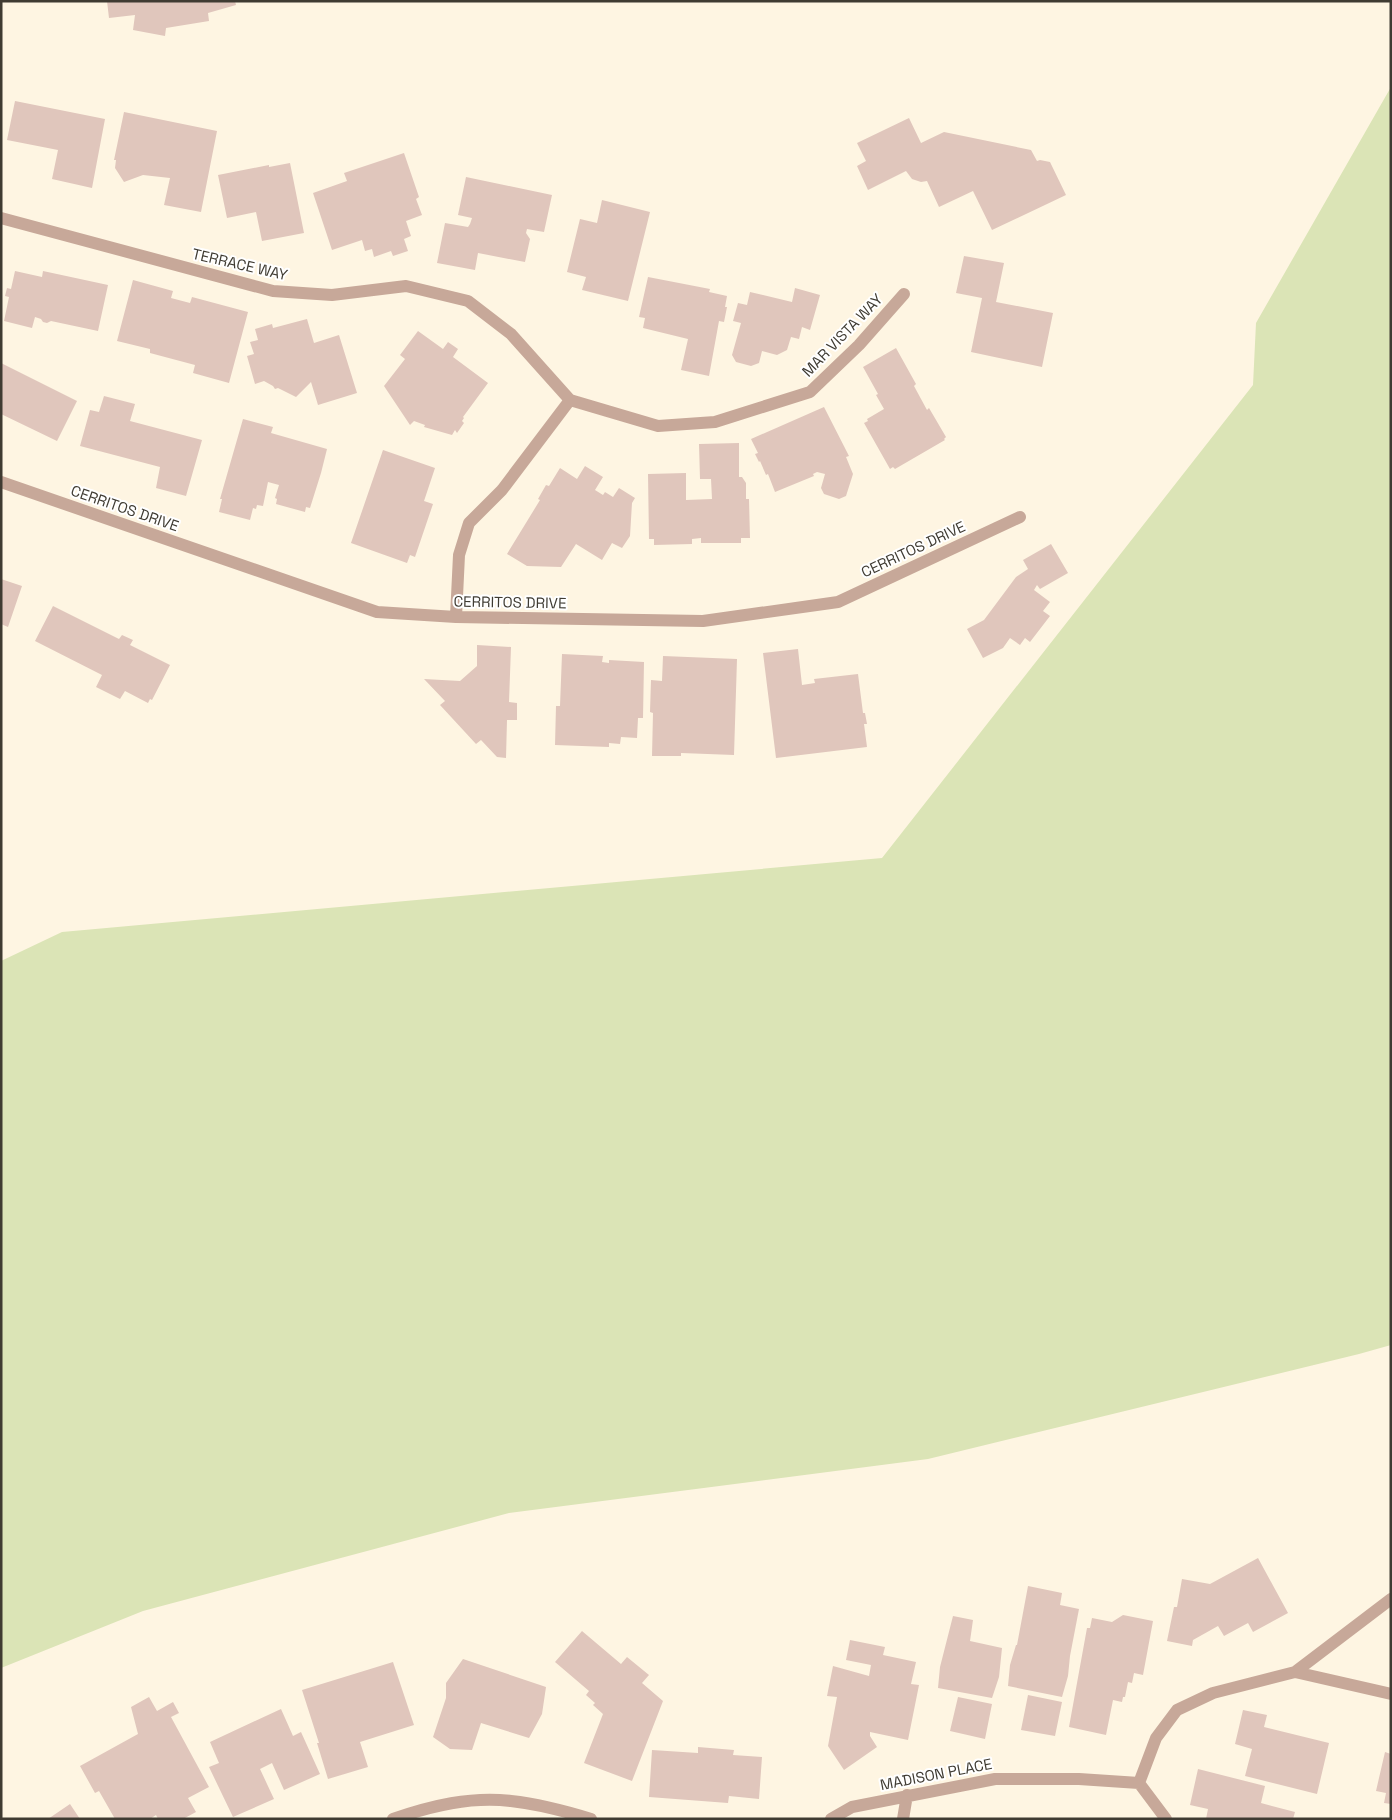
<svg xmlns="http://www.w3.org/2000/svg" width="1392" height="1820" viewBox="0 0 1392 1820" font-family="'Space Grotesk',sans-serif">
  <style>
    .green { fill: #dbe4b6 }
    .building { fill: #e0c6bc }
    .lines { fill: none; stroke-linecap: round; stroke-linejoin: round }
    .minor { stroke: #c7a899; stroke-width: 12 }
    .labels { text-anchor: middle; dominant-baseline: central; stroke-width: 4; stroke-linejoin: round; paint-order: stroke }
    .street-label { font-size: 15px; fill: #3f3b32; stroke: #fff }
  </style>
  <rect width="100%" height="100%" fill="#fef5e2"/>
  <path class="green" d="M1391 87V1345L1359 1354 928 1459 509 1513 143 1611 1 1668V961L62 932 882 858 1253 385 1256 323Z"/>
  <path class="building" d="M107 1H235L236 5 208 13 209 21 166 28 165 36 133 30 135 15 109 18Z
    M15 101 105 119 92 188 52 179 58 150 7 140Z
    M124 112 217 131 201 212 164 205 170 178 143 175 124 182 115 168 116 160H114Z
    M909 118 921 143 944 132 1031 150 1037 161 1040 160 1050 162 1066 195 992 230 973 191 939 207 927 181 921 182 912 179 906 171 868 190 857 166 866 161 857 143Z
    M404 153 419 197 416 199 422 215 406 221 411 236 404 239 408 251 393 256 391 251 374 257 372 249 365 251 362 240 332 250 313 193 347 181 344 173Z
    M290 163 304 233 262 241 256 212 227 218 218 175 269 165V167Z
    M466 177 552 195 544 232 527 229 526 233 530 239 525 262 478 253 475 270 437 263 445 223 468 227 470 224 472 218 458 215Z
    M602 200 650 212 628 301 582 290 586 277 567 272 580 219 597 223Z
    M964 256 1004 263 996 302 1053 313 1042 367 971 352 982 298 956 293Z
    M15 271 42 277 43 271 108 285 98 331 51 321 47 323 43 322 41 319 35 317 32 328 4 321 9 297 5 296 7 288 11 289Z
    M648 277 710 289 709 292 727 296 725 307H727L724 322 719 321 709 376 681 370 688 339 643 328 645 318 639 317Z
    M133 280 173 291 171 298 190 303 192 297 248 312 229 383 193 373 195 365 150 353V349L117 341Z
    M795 288 820 295 810 330 802 327 799 339 791 337 787 350 777 355 762 351 759 363 751 366 736 362 732 355 741 323 733 321 738 303 747 305 750 292 792 302Z
    M307 319 314 343 339 335 357 393 318 405 311 382 296 397 278 388 275 389 273 386 264 381 255 384 247 356 254 354 250 342 258 340 255 329 272 324 273 328Z
    M418 331 443 349 448 342 458 349 453 357 488 383 463 417 464 418 462 421 464 423 457 433 455 430 452 435 424 427 425 425 414 421 410 425 384 386 405 359 400 355Z
    M896 348 916 384 914 386 927 410 929 408 946 437 944 439 945 440 895 469 893 467 890 469 864 423 868 421 867 419 884 409 876 395 878 394 863 367Z
    M1 363 77 401 57 441 1 414Z
    M104 396 135 404 130 421 202 440 186 496 156 488 160 467 80 446 90 410 99 412Z
    M824 407 849 456 846 457 853 474 846 496 839 499 824 494 821 488 825 474 817 472 813 474 814 476 775 492 768 474 766 475 760 461 759 462 755 454 758 453 751 439Z
    M243 419 273 427 271 433 327 449 321 473 310 508 306 507 305 512 276 504 277 499 275 498 279 485 268 482 263 506 257 505 256 509 253 508 250 520 219 512 222 499H220Z
    M739 443V477H742L746 483V499H749L750 538H741V543H701V538L692 539V544L654 545V539H649L648 474 686 473V500L712 499 711 479H700L699 444Z
    M383 450 435 468 424 501 433 504 415 557 410 555 407 563 351 543Z
    M585 466 603 477 595 490 603 495 605 492 613 497 619 488 635 498 632 503 630 536 622 548 612 543 602 560 576 544 561 567 527 566 507 554 540 500 538 499 546 485 549 486 560 468 577 479Z
    M1051 544 1068 573 1040 589 1037 585 1034 590 1050 602 1043 611 1050 616 1030 642 1025 638 1020 645 1010 638 1003 648 983 658 967 629 984 620 1016 577 1028 569 1023 560Z
    M1 579 22 586 8 627 1 624Z
    M53 606 119 639 122 635 133 640 130 645 170 665 152 700 150 699 148 703 125 691 120 699 96 687 102 675 35 641Z
    M477 645 511 647 509 702 517 703V720H507L506 758 497 757 481 740 476 744 440 705 445 701 424 679 460 681 477 666Z
    M798 649 802 685 815 683 814 679 858 674 863 713H865L867 724H864L867 747 776 758 763 653Z
    M562 654 603 656 602 662 609 663V660L644 662 643 718H638L637 738 621 737 620 744 609 743V747L555 745 556 706H560Z
    M663 656 737 659 734 755 681 753V756H652L653 713 650 712 651 680 662 681Z
    M1258 1558 1288 1613 1253 1632 1248 1623 1224 1636 1218 1626 1193 1640 1192 1646 1167 1641 1174 1607H1177L1182 1579 1210 1584Z
    M1028 1586 1062 1593 1060 1605 1079 1609 1070 1656 1068 1676 1062 1697 1008 1686 1010 1665 1016 1645H1017Z
    M1123 1615 1153 1621 1143 1675 1134 1673 1132 1683 1128 1682 1125 1697H1123L1122 1702 1113 1700 1106 1735 1069 1727 1087 1628H1090L1092 1618 1112 1622Z
    M953 1616 973 1620 970 1641 1002 1648 999 1677 992 1698 938 1688 940 1667Z
    M582 1631 621 1664 627 1657 649 1675 642 1683 663 1701 632 1781 584 1763 603 1714 593 1705 595 1703 586 1695 589 1691 555 1662Z
    M850 1640 885 1647 883 1655 916 1662 911 1684 919 1685 908 1740 870 1732V1736L877 1747 844 1770 828 1746 837 1697 827 1696 833 1666 869 1676 871 1665 846 1660Z
    M463 1659 546 1687 542 1714 529 1738 481 1723 472 1750 450 1749 433 1737 446 1698V1683Z
    M393 1662 414 1725 360 1742 368 1767 328 1779 317 1743H319L302 1690Z
    M1028 1695 1062 1702 1055 1736 1021 1730Z
    M149 1697 157 1711 173 1702 179 1713 171 1717 209 1787 188 1798 196 1812 183 1819H158L156 1815 150 1819H115L99 1791 95 1793 80 1766 138 1734 131 1707Z
    M958 1697 992 1704 985 1739 950 1731Z
    M281 1709 293 1736 301 1732 320 1774 284 1790 272 1763 260 1769 274 1799 233 1817 209 1767 219 1763 210 1742Z
    M1243 1710 1267 1715 1264 1727 1329 1743 1317 1794 1245 1776 1252 1749 1235 1744Z
    M698 1747 734 1750 733 1755 762 1757 759 1799 729 1796 728 1803 649 1797 652 1750 698 1753Z
    M1385 1752 1391 1754V1804L1384 1803 1386 1793 1376 1791Z
    M1198 1769 1265 1786 1261 1803 1295 1812 1293 1819H1206L1208 1809 1190 1805Z
    M70 1804 80 1819H48Z"/>
  <g class="lines">
    <path class="minor" d="M1 218 273 291 332 295 406 286 468 301 511 334 570 400
      M570 400 658 426 715 422 810 392 859 345 904 294
      M1 482 377 612 456 617 703 621 838 602 1020 517
      M456 617 459 555 469 523 502 490 570 400
      M1295 1672 1391 1599
      M1139 1783 1156 1738 1177 1710 1213 1693 1295 1672 1391 1694
      M1139 1783 1166 1819
      M393 1819C431 1806 471 1796 511 1801 538 1804 565 1811 591 1819
      M831 1819 852 1807 995 1779H1079L1139 1783
      M903 1819 907 1795"/>
  </g>
  <g class="labels">
    <g class="street-label">
      <text transform="translate(240 264) rotate(13)">TERRACE WAY</text>
      <text transform="translate(842 335) rotate(-46)">MAR VISTA WAY</text>
      <text transform="translate(125 508) rotate(19)">CERRITOS DRIVE</text>
      <text transform="translate(913 549) rotate(-25)">CERRITOS DRIVE</text>
      <text transform="translate(510 602) rotate(1)">CERRITOS DRIVE</text>
      <text transform="translate(936 1774) rotate(-11)">MADISON PLACE</text>
    </g>
  </g>
  <rect width="1392" height="1820" fill="none" stroke="#3f3b32" stroke-width="5"/>
</svg>
